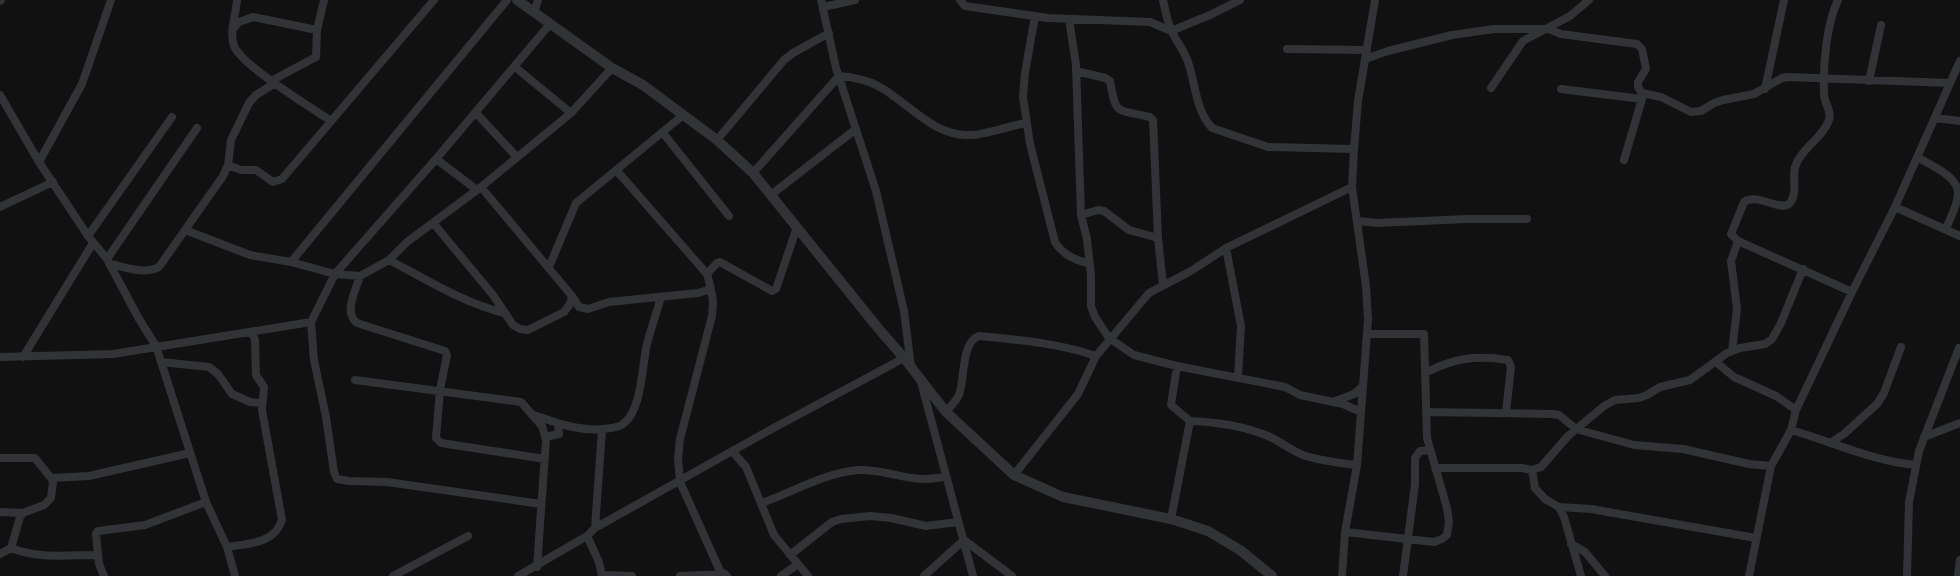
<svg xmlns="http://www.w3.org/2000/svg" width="1960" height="576" viewBox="0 0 1960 576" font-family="Inter,sans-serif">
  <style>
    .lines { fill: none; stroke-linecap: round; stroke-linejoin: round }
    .minor { stroke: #323336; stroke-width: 8 }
    .tertiary { stroke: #323336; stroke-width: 10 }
  </style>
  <rect width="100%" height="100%" fill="#111112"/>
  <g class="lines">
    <path class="minor" d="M237 0C236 14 229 32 234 46 242 66 311 107 331 121
      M821 0 836 68 876 191 904 311 911 367
      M960 0 965 6 1048 18 1150 22 1171 31
      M1163 0C1165 10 1167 20 1171 30 1176 41 1184 50 1188 62 1196 85 1195 109 1212 128L1268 147 1354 149
      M1838 0C1826 25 1823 66 1824 94 1824 103 1832 111 1829 120 1823 138 1801 148 1795 167 1792 177 1798 193 1790 203 1782 213 1757 192 1744 202L1731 234 1738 241 1852 292
      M0 1 1 0
      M823 7 855 0
      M534 12 538 0
      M1035 16 1025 73 1023 97 1030 144 1055 242C1062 254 1076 261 1089 263
      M1069 19 1076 65 1081 215 1087 239 1091 275V306L1095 317 1109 338 1134 355 1177 366 1285 387 1300 395 1343 404 1361 412
      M233 29 239 22 253 17 317 30
      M1171 31 1210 15 1240 0
      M1287 49 1367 50
      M1365 59 1388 51 1452 35 1494 29H1549L1561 34 1637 44 1642 49 1646 69 1638 82V87L1642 93V99L1624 160
      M515 67 571 113
      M1076 71 1105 78 1110 81C1116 116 1116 109 1150 117L1153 120 1158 238 1163 285
      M271 81 316 57 317 30 324 0
      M1869 81 1881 25
      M1491 88 1523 41 1570 16 1589 0
      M1561 89 1642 99
      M1765 89 1784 0
      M1642 93 1661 97 1691 112 1701 111 1714 103 1723 100 1754 94 1782 78 1788 77 1950 83
      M0 95 39 162 88 236 107 259 139 319 156 346 206 502 227 547 235 576
      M476 113 516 156
      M1935 118 1960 121
      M663 133 729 216
      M717 140 784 60 793 53 829 33
      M1917 157C1930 165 1958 176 1958 193 1958 205 1950 218 1946 229
      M436 159 477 190
      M39 162 82 84 111 0
      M228 165 241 170H256L273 182 282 179 434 0
      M753 173 839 76C853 77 865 79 878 86 907 101 932 136 969 135 987 135 1007 126 1026 123
      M772 194 856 129
      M0 207 53 182
      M1895 207 1960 236
      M1081 215 1098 210 1104 211 1129 230 1158 238
      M1357 221 1377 223 1467 219H1527
      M434 224 493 295 513 325 520 329 528 330 564 312 570 304 572 296 481 187
      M185 230 250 255 291 262 335 274 360 276 389 260 407 242 481 187 571 113 612 68
      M88 236 172 117
      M1226 248 1241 326 1238 377
      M107 259 197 128
      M389 260C426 279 463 303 504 313
      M291 262 507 0
      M110 264C126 267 144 275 159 267L223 176 228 165 231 140 249 103 256 95 275 83
      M549 267 576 203 682 116
      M707 274 717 263 720 262 772 291 776 289 797 227
      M360 276C356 290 343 312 357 323L445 351 447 355 440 390 436 438 441 443 545 459
      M710 285 713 301 712 316 680 439 678 458 680 482 720 571 727 576
      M572 296 579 307 588 309 609 302 698 293 708 290 710 285 707 274 617 171
      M1732 351 1737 309 1731 261 1738 241
      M0 357 113 354 311 322
      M23 357 93 243
      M161 362 209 367 218 374 232 394 250 402 261 403
      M1716 362 1734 377 1776 396 1796 410
      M1177 366 1171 405 1190 421
      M1425 373C1454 358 1475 355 1508 360L1511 367 1506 412
      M355 380 521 402 542 426 546 440 537 567
      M921 382 973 576
      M1333 402 1354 394 1363 386
      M946 412C950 407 956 401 959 395 965 379 961 342 979 336 1019 340 1058 343 1096 356
      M1426 412 1552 414 1559 415 1576 429 1634 445 1683 449 1749 464 1771 466
      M534 415C560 424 583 433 611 428 615 427 620 427 623 424 642 411 642 365 647 344 651 328 657 312 661 297
      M1791 430C1833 442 1872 461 1916 465
      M545 437 559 434 558 424
      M1924 437 1960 423
      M1830 443 1844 434 1877 404 1884 393 1901 347
      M732 451 746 467 774 535 808 576
      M0 458H35L51 478 53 482 51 498 44 505 23 513 20 517 11 548 0 554
      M1435 468H1522L1532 470 1541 467 1568 436 1604 406 1615 400 1639 398 1647 395 1660 387 1690 380 1727 353 1740 348 1765 344 1772 339 1781 323 1803 269
      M1532 470 1535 488 1545 499 1559 507 1591 509 1756 538
      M1014 475 1078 394 1096 356 1149 293 1191 271 1226 248 1352 187
      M51 478 89 476 190 453
      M762 503C793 492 824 473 858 470 887 468 914 486 946 476
      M541 504 387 482 349 481 337 479 334 472 326 417 314 360 311 322 335 274 436 159 550 24
      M1559 507 1564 517 1581 576
      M0 512 23 513
      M1171 519 1190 421C1216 422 1244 426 1268 436 1280 441 1290 450 1303 455 1320 461 1339 463 1357 465
      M595 528 602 430
      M1345 532 1434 542 1442 539 1447 535 1449 522 1447 508 1427 438 1424 334H1368
      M587 536 599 562 602 576
      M1571 544 1585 552 1605 576
      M227 547C250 543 274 544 282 520L262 410 264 387 256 375 255 340 252 333
      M11 548C38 559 69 555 98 555
      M790 555 832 522 841 519 870 516 891 518 926 526 958 522
      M602 575 632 576
      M104 576 99 564 96 534 98 531 145 525 206 502
      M393 576 468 536
      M518 576 587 536 595 528 768 431 904 358
      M680 576 725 574
      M781 576 798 564
      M924 576 964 540 1012 576
      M1342 576 1345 532 1357 465 1368 320 1366 286 1352 187 1354 149 1358 101 1375 0
      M1403 576 1415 484V458L1420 451 1430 450
      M1749 576 1771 466 1791 430 1796 410 1852 292 1895 207 1960 61
      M1907 576 1909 502 1919 451 1959 348
      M1958 576 1960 560"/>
    <path class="tertiary" d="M517 0 612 68 643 85 717 140 753 173 878 328 904 358 946 412 1014 475 1063 497 1171 519 1208 531 1240 550 1272 576"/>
  </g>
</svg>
